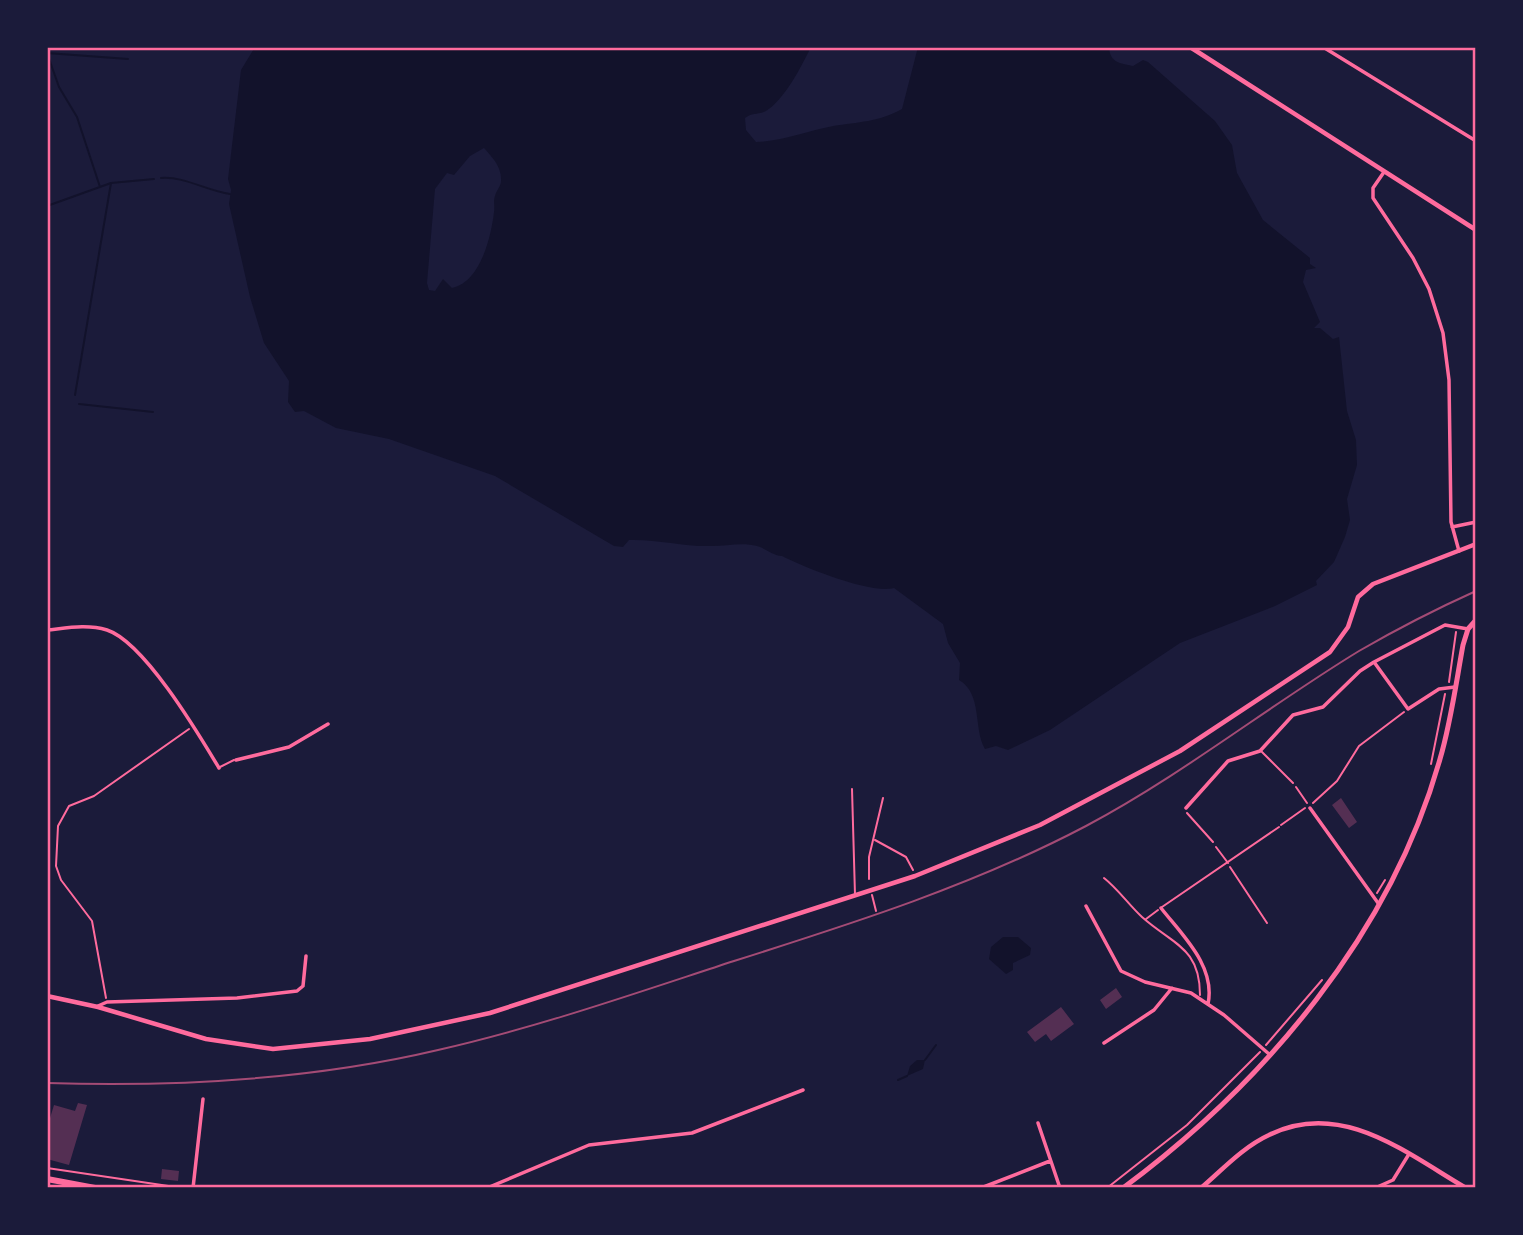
<svg xmlns="http://www.w3.org/2000/svg" width="1523" height="1235" viewBox="0 0 1523 1235" font-family="'Exo 2',sans-serif">
  <style>
    .water { fill: #12122b; fill-rule: evenodd }
    .lines { fill: none; stroke-linecap: round; stroke-linejoin: round }
    .stream { stroke: #12122b; stroke-width: 2 }
    .building { fill: #542f53 }
    .path { stroke: #ff6b9d; stroke-width: 2 }
    .service { stroke: #ff6b9d; stroke-width: 2 }
    .minor { stroke: #ff6b9d; stroke-width: 3.5 }
    .tertiary { stroke: #ff6b9d; stroke-width: 4.5 }
    .secondary { stroke: #ff6b9d; stroke-width: 5 }
    .primary { stroke: #ff6b9d; stroke-width: 6 }
    .rail { stroke: #a44b75; stroke-width: 2 }
    .neatline { fill: none; stroke: #ff6b9d; stroke-width: 2.5 }
  </style>
  <rect width="100%" height="100%" fill="#1b1b3a"/>
  <path class="water" d="M255 47H811C801 67 785 99 766 111 758 115 752 112 745 118L746 130 756 142C783 141 807 131 833 126 858 122 879 122 902 109L918 47H1109C1110 63 1120 63 1133 66L1143 60 1148 62 1215 121 1232 145 1237 173 1263 220 1310 258V264L1316 268 1306 270 1303 282 1320 322 1314 328H1320L1333 339 1339 337 1347 411 1356 440 1357 465 1347 499 1350 520 1345 537 1334 562 1316 581 1317 585 1275 606 1180 643 1050 730 1008 750 996 746 985 749C973 729 983 694 959 680L960 663 948 643 943 624 894 588C870 594 806 568 782 556 772 555 767 549 757 546 742 542 727 546 712 546 685 547 657 539 629 540L623 547 614 546 495 476 389 439 336 428 304 411 295 412 288 402 289 381 264 343 250 297 229 204 231 190 228 179 241 70ZM484 148C492 157 502 167 501 181 501 186 496 191 495 196 493 201 495 207 494 212 491 238 480 282 452 288L443 279 435 291 429 290 427 283 435 189 447 173 454 175 470 156Z
    M1003 937H1018L1031 948 1030 955 1013 963V970L1006 974 989 959 991 947Z
    M917 1060H925L923 1069 907 1076 910 1066Z"/>
  <g class="lines">
    <path class="stream" d="M128 49 129 47
      M161 178C184 176 207 191 230 194
      M100 187 77 117 59 87 47 53 128 59
      M47 206 111 183 154 179
      M75 395 111 183
      M79 404 153 412
      M925 1060 936 1045
      M898 1080 907 1076"/>
  </g>
  <path class="building" d="M1341 798 1357 822 1349 828 1332 805Z
    M1116 988 1122 997 1106 1009 1100 1000Z
    M1061 1007 1074 1024 1051 1041 1046 1034 1035 1042 1027 1032Z
    M78 1103 87 1105 69 1165 47 1159V1128L54 1105 75 1111Z
    M162 1169 179 1171 178 1181 161 1179Z"/>
  <g class="lines">
    <path class="path" d="M1449 682 1456 632
      M1431 764 1445 694
      M1296 787 1307 803
      M1313 803 1337 781 1359 746 1404 712
      M1187 813 1213 842
      M1281 825 1305 808
      M875 840 906 857 913 870
      M1230 867 1267 923
      M1104 878C1118 889 1129 905 1142 917 1172 944 1200 947 1200 995
      M869 879V857L883 798
      M1377 893 1385 880
      M872 895 876 911
      M1146 919 1158 910
      M106 998 92 921 61 880 56 866 58 826 69 806 94 796 189 729
      M1266 1045 1322 980
      M47 1168 182 1188
      M1107 1188 1187 1125 1260 1052"/>
    <path class="service" d="M1261 751 1293 783
      M220 767 234 760
      M852 789 855 895
      M1216 847 1228 863
      M1162 907 1279 827"/>
    <path class="minor" d="M204 47 208 48
      M1323 47 1476 141
      M1384 172 1373 188V198L1413 258 1429 289 1443 333 1449 380 1451 522 1459 551
      M1452 527 1476 522
      M47 630C67 628 87 624 107 630 144 642 198 733 219 768
      M1374 662 1408 709 1439 689 1455 687
      M236 760 289 747 328 724
      M1186 808 1228 761 1260 751 1293 715 1323 707 1360 671 1374 662 1445 625 1468 629
      M1310 808 1378 903
      M1086 906 1121 971 1145 982 1191 993 1224 1015 1269 1054
      M1161 908C1182 935 1216 966 1208 1004
      M98 1006 107 1002 237 998 297 991 303 986 306 956
      M1104 1043 1154 1010 1172 988
      M1038 1123 1060 1188
      M193 1188 203 1099
      M487 1188 589 1145 692 1133 803 1090
      M981 1188 1050 1161
      M1375 1188 1393 1180 1409 1154"/>
    <path class="tertiary" d="M1190 47 1476 230
      M47 996 98 1007 206 1039 273 1049 370 1039 490 1013 915 876 1040 825 1180 751 1330 652 1348 627 1358 597 1373 584 1476 544
      M1201 1188C1222 1170 1243 1147 1269 1135 1341 1099 1406 1153 1466 1188"/>
    <path class="secondary" d="M1123 1188C1266 1082 1391 933 1440 759 1451 722 1456 683 1463 645L1468 629 1476 620"/>
    <path class="primary" d="M47 1179 95 1188"/>
    <path class="rail" d="M47 1083C177 1087 311 1080 438 1050 539 1027 636 993 734 961 854 923 974 885 1086 826 1182 775 1267 707 1359 651 1397 629 1436 609 1476 591"/>
  </g>
  <rect width="1523" height="1235" fill="none" stroke="#1b1b3a" stroke-width="98"/>
  <rect x="49" y="49" width="1425" height="1137" class="neatline"/>
</svg>
